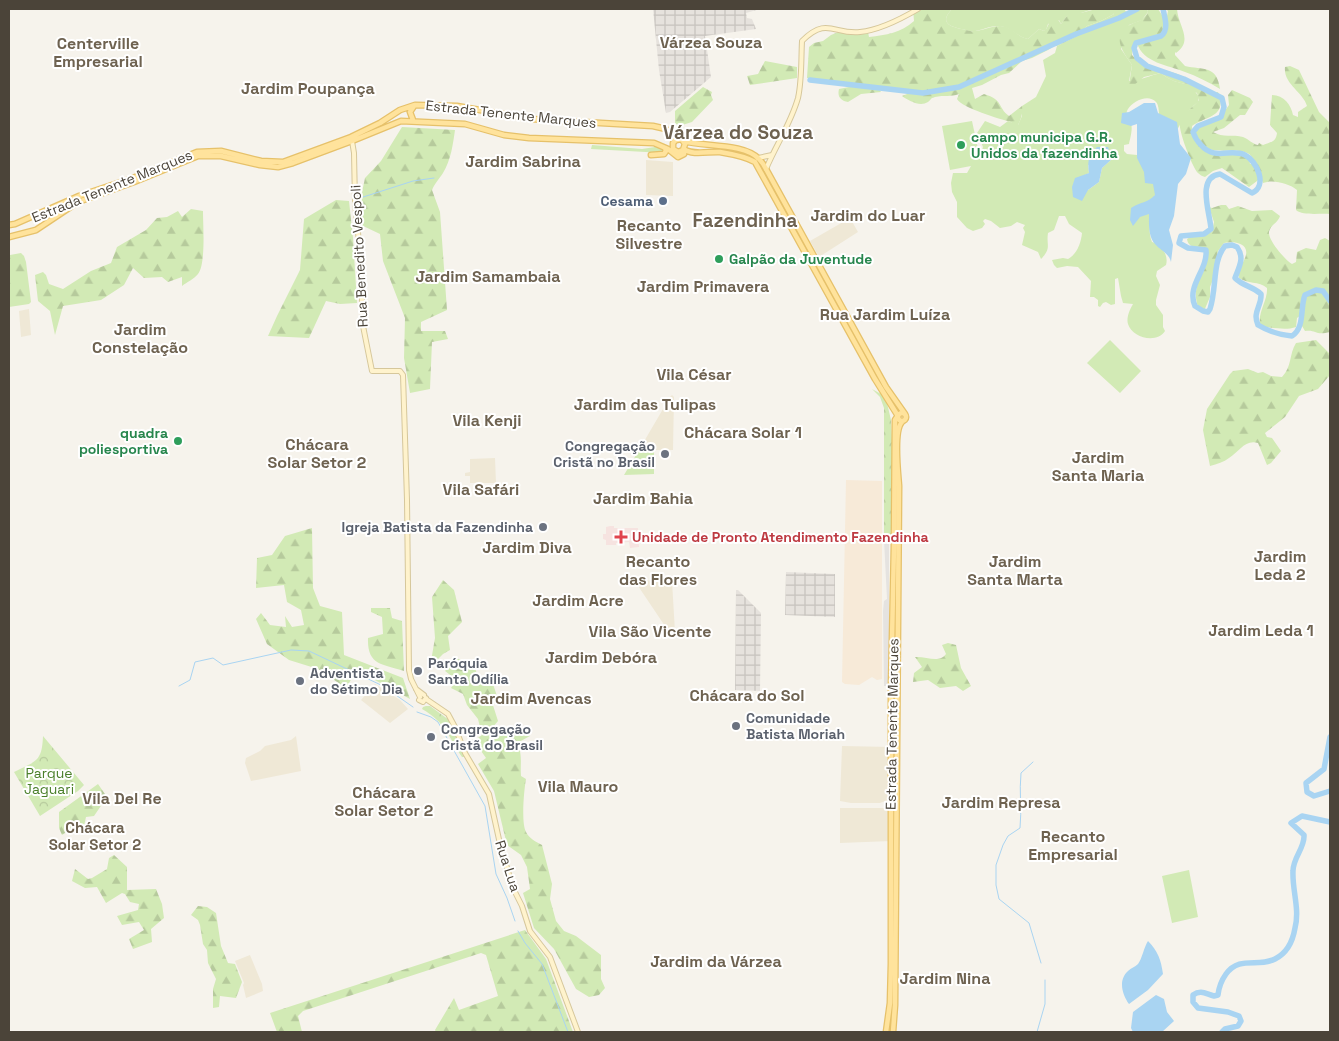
<svg xmlns="http://www.w3.org/2000/svg" width="1339" height="1041" viewBox="0 0 1339 1041" font-family="'Space Grotesk',sans-serif">
  <style>
    .commercial { fill: #f7ead8 }
    .industrial { fill: url(#industrial-grid) }
    .education { fill: #efe8d6 }
    .medical { fill: #f6e3e0 }
    .grass { fill: #d2eab5; fill-rule: evenodd }
    .forest { fill: url(#forest-firs) }
    .park { fill: url(#park-crowns) }
    .parking { fill: #e5e3e0 }
    .water { fill: #a9d4f2 }
    .lines { fill: none; stroke-linecap: round; stroke-linejoin: round }
    .stream { stroke: #a9d4f2; stroke-width: 1 }
    .river { stroke: #a9d4f2; stroke-width: 5.5 }
    .secondary-casing { stroke: #d6c79b; stroke-width: 6 }
    .primary-casing { stroke: #e6c16a; stroke-width: 7 }
    .secondary { stroke: #fff3cd; stroke-width: 4 }
    .primary { stroke: #ffe39c; stroke-width: 4.5 }
    .leisure-dot { fill: #2e9e5b; stroke: #fff; stroke-width: 2 }
    .service-dot { fill: #5c6f8a; stroke: #fff; stroke-width: 2 }
    .worship-dot { fill: #6b7280; stroke: #fff; stroke-width: 2 }
    .health-dot { fill: #e0444e; stroke: #fff; stroke-width: 2 }
    .labels { text-anchor: middle; dominant-baseline: central; stroke-width: 4; stroke-linejoin: round; paint-order: stroke }
    .street-label { font-size: 14px; fill: #4b4439; stroke: #fff }
    .leisure-label { font-size: 14px; font-weight: bold; fill: #27864d; stroke: #fff; text-anchor: start }
    .service-label { font-size: 14px; font-weight: bold; fill: #4e5e75; stroke: #fff; text-anchor: end }
    .worship-label { font-size: 14px; font-weight: bold; fill: #5b616d; stroke: #fff; text-anchor: start }
    .health-label { font-size: 14px; font-weight: bold; fill: #be3a42; stroke: #fff; text-anchor: start }
    .park-label { font-size: 14px; fill: #4a7f2a; stroke: #fff }
    .neighbourhood-label { font-size: 15px; font-weight: bold; fill: #6e6250; stroke: #fff }
    .quarter-label { font-size: 16px; font-weight: bold; fill: #6e6250; stroke: #fff }
    .district-label { font-size: 19px; font-weight: bold; fill: #6e6250; stroke: #fff }
  </style>
  <defs>
    <pattern id="industrial-grid" width="8" height="8" patternUnits="userSpaceOnUse" patternTransform="scale(1.25)"><rect width="8" height="8" fill="#e6e2dd"/><path d="M0 4h8M4 0v8" fill="none" stroke="#c7c3be"/></pattern>
    <pattern id="forest-firs" width="22" height="20" patternUnits="userSpaceOnUse" patternTransform="scale(1.25)"><rect width="22" height="20" fill="#d2eab5"/><path d="M5 1l3.5 6h-7zM16 11l3.5 6h-7z" fill="#b6ca9c"/></pattern>
    <pattern id="park-crowns" width="20" height="18" patternUnits="userSpaceOnUse" patternTransform="scale(1.25)"><rect width="20" height="18" fill="#d2eab5"/><path d="M2 6a3 3 0 1 1 6 0M12 15a3 3 0 1 1 6 0" fill="none" stroke="#b6ca9c"/></pattern>
  </defs>
  <rect width="100%" height="100%" fill="#f6f3ec"/>
  <path class="commercial" d="M846 480 882 481V679L877 680 872 677 859 685 845 684 842 682Z"/>
  <path class="industrial" d="M653 9H760L746 13 747 18 752 19 756 29 705 36 711 77 670 112 666 113 659 70Z
    M786 572 835 574V617L785 615Z
    M736 590H738L761 613 760 691 735 690Z"/>
  <path class="education" d="M646 160 673 162V196L646 195Z
    M850 218 858 232 819 257 810 241Z
    M29 309 31 335 21 337 19 311Z
    M672 395 674 397 673 450H639L670 397Z
    M495 458 496 483H470V476H465V473L470 472V459Z
    M634 580 672 581 675 632 671 635Z
    M375 684 400 700 408 709 390 723 361 700Z
    M296 736 301 771 251 781 245 763 246 758 260 751 265 746 291 740Z
    M842 746 892 747 890 803 885 801 880 803H851L840 801Z
    M840 808H892L891 841 840 843Z
    M250 955 262 984 263 991 246 998 243 985 244 983 235 961Z"/>
  <path class="medical" d="M610 526H614V528H638L639 547 630 548 629 542 616 543V545H606V540L603 539V534H606V527Z"/>
  <path class="grass" d="M952 9H1093L1078 14 1067 16 1061 24 1059 20 1048 24 1046 30 1044 31 1039 29 1028 39C1018 38 1011 27 1000 26 990 25 982 31 972 31 968 32 965 29 961 29 948 26 940 22 952 9Z
    M1105 9H1124L1127 13 1132 14 1140 9H1147L1148 12 1142 20 1129 25 1121 49 1132 65 1129 81C1139 81 1151 75 1161 73 1169 80 1180 84 1190 84L1199 97 1198 102C1187 110 1182 121 1176 132L1159 117C1159 113 1159 105 1156 102 1148 93 1132 102 1128 109 1124 116 1129 118 1131 124 1133 129 1130 139 1129 144L1124 145V151L1127 154 1137 155 1142 164 1159 179C1155 197 1145 226 1152 242 1161 244 1169 255 1166 265L1157 271 1156 276 1160 285 1156 300V305L1163 315V327L1165 331C1157 344 1132 338 1128 324 1126 318 1130 309 1133 304L1123 303 1121 296 1118 278 1115 279V304L1111 305 1106 302 1103 303 1100 307 1098 306V300L1094 297H1090L1091 281 1078 267 1067 266 1057 268 1054 265 1052 260 1063 258 1068 259C1077 254 1081 243 1082 233L1069 224 1065 216H1059L1054 230 1048 233C1046 245 1052 248 1041 259L1038 252 1022 245 1025 232 1023 228 1025 225 1017 222 1011 226 1000 228 991 221 985 219 983 221 985 224 982 228 973 231 967 228 957 217V202L952 192 951 183 953 173H967L971 166 950 170 942 126 972 121 980 158 983 147 977 133 985 121 1000 127 1008 121 1018 125 1022 116V106L1036 97 1046 76 1043 60 1055 53 1057 46 1075 37 1087 26 1101 21 1114 14ZM1112 159 1102 168 1099 182 1088 190 1083 176 1089 173 1088 165Z
    M592 145 642 149 655 147 663 148 665 151 664 153 591 149Z
    M1110 340 1141 371 1120 393 1087 363Z
    M639 450H654V474L624 475Z
    M1189 870 1198 917 1172 923 1162 876Z"/>
  <path class="forest" d="M913 9H952C940 22 948 26 961 29 965 29 969 32 973 31 982 31 991 26 1000 26 1012 26 1017 37 1028 39L1039 29 1044 31C1048 29 1048 22 1053 18H1057L1061 24 1070 12C1083 18 1102 0 1114 14L1101 21 1087 26 1075 37 1057 46H1054L1048 50 1032 58 1022 61 1009 73 1001 75 982 85 972 88 975 99 984 94C1004 100 997 107 1009 116L1022 106C1023 114 1021 119 1018 125L1014 126 1011 122C1000 119 962 108 957 99L959 94C951 97 944 95 935 97 929 99 933 98 928 102 920 107 909 101 902 96L907 94 906 89 879 86 878 88 881 92 861 94 848 102C841 101 837 97 839 89L859 85V84L807 78 809 47 814 43 823 41 831 35 841 31 868 32 869 37C886 35 901 33 914 21Z
    M1147 9H1158L1162 15 1167 16 1168 11 1166 9H1177C1178 26 1194 40 1176 53L1175 52V55L1185 66C1203 70 1217 65 1220 89 1209 82 1196 76 1185 72 1168 65 1143 63 1137 43L1133 45 1132 55C1144 70 1164 68 1180 75 1189 79 1199 86 1208 91L1213 93 1218 92C1228 117 1206 116 1192 126 1192 143 1208 157 1226 155 1231 154 1236 151 1242 151L1249 158 1250 164H1255C1249 135 1203 168 1194 132 1199 126 1205 125 1212 122 1219 118 1225 111 1229 105L1228 95 1232 90 1250 98 1253 102 1245 115H1240L1224 128 1213 132C1223 138 1233 134 1243 137 1249 139 1252 144 1258 145L1259 143 1263 145C1271 142 1276 142 1277 133L1270 125 1272 95C1284 95 1291 105 1293 115L1298 117V112L1307 106C1303 92 1283 84 1285 67L1290 66 1299 70 1319 112 1330 123V214C1320 213 1303 216 1296 210L1297 190C1289 183 1272 179 1263 183L1261 178 1249 187 1222 168 1213 171 1205 177C1202 176 1200 175 1198 173 1193 169 1177 128 1180 121 1184 112 1194 107 1199 100L1197 93 1191 90 1190 84C1179 84 1169 80 1161 73L1144 77 1134 85H1129L1132 65C1124 53 1111 38 1128 26 1137 20 1142 23 1148 12Z
    M765 61 797 67V78L750 85 747 76 758 74Z
    M703 87 712 92 711 95 713 100 692 122 679 126 675 123V111Z
    M402 127 455 130C453 144 451 160 443 173 439 179 435 183 432 190L440 212 447 310 421 322V331H445L448 339 432 342 430 389 410 393 404 358 405 318 383 261 380 234 361 225V197L365 178 381 161Z
    M336 200 349 201 353 238 357 303 340 304 326 301 309 338 268 336 277 316 300 270 304 219Z
    M1221 205H1226L1229 209 1238 206 1252 211 1272 210 1280 216C1278 223 1270 225 1269 232 1268 240 1285 260 1292 264L1296 262 1297 252 1306 248 1316 250 1320 240 1325 238 1330 241V332C1315 336 1316 329 1305 331L1302 326 1301 315 1297 318 1296 327C1285 331 1272 327 1261 327 1256 314 1268 301 1267 288 1259 281 1247 284 1239 278 1238 270 1242 265 1245 258 1251 243 1234 241 1224 243L1218 251 1214 277 1210 287V297L1204 311 1199 310C1189 284 1206 277 1208 255 1203 243 1189 252 1187 239L1192 236 1212 232 1214 222 1209 207 1212 208Z
    M191 209 203 211C203 225 206 264 198 274 194 279 187 282 182 286V277L168 282 162 277 144 278 133 268 124 285 101 300 63 306 55 335 50 311 38 301 35 275 43 272 46 275 49 284 63 289 91 271 111 263 117 247 146 230 157 218 167 217 178 211 182 217Z
    M21 253 24 256 26 262 31 302 29 304 9 307V254L10 255Z
    M1316 340 1330 354V375L1318 389 1299 396 1285 417 1265 433 1267 437 1272 438 1281 451 1271 463 1267 465 1258 443C1245 439 1239 452 1229 458 1224 462 1217 464 1210 466L1203 430 1207 409 1230 374 1233 371 1248 369 1258 373 1263 372 1271 376 1282 377C1292 367 1289 354 1296 343Z
    M312 528 313 588 320 606 342 612 344 655 403 678 410 699 373 679 352 678 346 688 318 669 289 660 267 644 256 619 261 613 270 625 286 627 285 616 292 627 304 625 301 610 287 602 284 585 256 588 257 558 272 555 285 536Z
    M443 580 454 590 462 622 448 636 450 650 443 654 430 667 435 638 432 597Z
    M371 608H390L392 618 402 621 404 671C382 664 367 665 368 638L383 634 382 617 371 612Z
    M948 643 956 645 961 668 971 686 963 691 956 686 940 688 928 680 913 682 914 673 922 667 915 657C926 656 939 664 946 654L942 645Z
    M456 658 474 665 479 680 493 684 497 696 491 699 498 721 492 728 494 736 509 730 514 732 523 728 530 736 517 743C523 755 520 763 521 776L526 779C524 790 521 823 526 832 529 838 536 842 542 845L552 884 550 899 556 921 564 931 576 936 601 955V979L605 988 599 995 589 997 576 989 554 949 534 928 523 893 530 889 527 867 521 855 507 845 494 791 478 764 486 758 479 748 467 746 482 735 478 719 467 705 463 694 451 688 457 680 445 671Z
    M98 784 107 797 94 816 86 817 83 831 79 834 68 831 62 835 59 828V812Z
    M114 855 127 867V890L156 889 162 904 164 918 151 929 152 942 133 949 129 939 144 930 139 922 122 925 117 916 138 910 139 904 130 902 125 894 122 893 106 903 97 887 85 888 72 881 75 869 88 879 92 878 107 869 109 858Z
    M198 906 207 907 216 913 221 946 228 963 235 964 242 982 236 998 220 996 219 1007 213 1008V989L216 979 208 963 207 950 203 944 200 925 198 920 191 915Z
    M525 930 546 959 573 1032H436L435 1030 454 998 459 1010 498 996 486 955 481 953 303 1011 298 1016 302 1032H277L270 1013Z"/>
  <path class="park" d="M872 389 881 394 887 403 891 420 893 466 892 540H884V408L880 397Z
    M426 706H430L449 720 465 757H462C448 736 446 723 422 709L423 707Z
    M43 736 84 785 78 791 40 816 14 772C36 761 42 762 43 736Z"/>
  <path class="parking" d="M884 540 889 541V686H884L883 611 884 601 887 599Z"/>
  <path class="water" d="M1144 103H1155L1158 113 1177 122 1180 144 1191 158 1186 174 1178 184 1174 216 1169 230 1173 245 1171 262C1169 253 1161 251 1155 244 1148 236 1149 224 1149 214L1140 217 1133 226 1130 220 1131 208C1140 202 1148 203 1155 195L1153 184 1145 183 1144 172 1137 158V124L1131 126 1121 123 1122 113 1129 112Z
    M1097 147H1108L1112 159 1102 168 1099 182 1088 190 1082 201 1073 197 1072 187 1075 178 1089 173C1087 161 1089 155 1097 147Z
    M1148 941C1158 951 1161 960 1163 974L1148 990 1129 1004C1122 994 1118 980 1128 971 1131 968 1135 967 1138 964 1142 959 1144 947 1148 941Z
    M1156 995 1164 999 1167 1012 1174 1021 1162 1032H1133L1131 1028 1133 1012Z"/>
  <g class="lines">
    <path class="stream" d="M357 199 413 181 434 178
      M179 686 190 680 195 662 213 658 223 665 291 650 309 651 383 686 413 707
      M417 712 431 717 438 722 485 806 496 874 507 898 515 921
      M1033 762 1021 773C1019 791 1022 810 1020 828L1008 836 1003 845 996 865V885L999 899 1029 923 1041 963
      M518 931 525 943 542 964 568 1032
      M1037 1032 1045 1004V980"/>
    <path class="river" d="M1163 9C1165 18 1169 30 1161 36L1136 43 1134 48 1137 58 1147 66 1184 79 1222 98 1224 107 1221 117 1198 126 1193 132C1195 138 1197 141 1201 145 1215 161 1230 148 1245 155 1257 161 1268 186 1252 193L1220 174C1196 177 1210 213 1211 229L1204 234 1181 236 1179 243 1188 248 1206 250C1208 270 1186 286 1195 306L1203 311 1208 312 1210 309C1217 288 1212 261 1225 246L1232 245 1237 247C1245 258 1239 267 1235 278 1244 287 1251 285 1261 294 1262 306 1252 312 1258 325 1268 331 1281 335 1292 336 1305 328 1300 307 1305 295L1316 290 1323 291 1330 301
      M810 80 923 93 959 87 1076 34 1119 18 1137 9
      M1330 737 1324 769 1306 783 1307 792 1314 796 1330 791
      M1222 1032 1225 1029 1238 1026 1241 1021 1239 1016 1228 1012 1198 1008 1193 1002V995C1201 989 1206 994 1214 996L1218 995C1219 986 1221 981 1226 974 1240 955 1258 968 1275 959 1287 953 1293 940 1295 928 1300 909 1292 890 1293 871 1293 857 1305 848 1304 835L1291 823 1302 816 1330 822"/>
    <defs>
      <path id="secondary" d="M352 141 354 153 355 202 360 253 363 326 372 371H400L403 375 407 500 409 670 411 679 420 697
        M758 158 772 155
        M766 169C776 145 791 123 798 98 802 80 801 60 802 41 827 16 834 35 860 32 880 30 901 19 918 9
        M416 689 424 695
        M426 699 448 714 455 727 465 753 489 794 500 844 513 888 522 906 530 931 550 957 578 1032
        M419 700 423 702 426 698"/>
      <path id="primary" d="M413 120 410 112 414 106
        M676 140 673 143V149L678 152 683 150
        M683 141C704 147 744 143 759 159 762 162 764 165 766 169L886 387 905 414
        M684 149C692 156 710 151 720 152 732 154 745 156 755 162L875 379 898 416
        M651 155 664 154 666 151 665 148
        M9 225 15 224 79 196 133 178 197 152 221 151 261 161 283 162 351 137 380 123 400 110 415 105 457 106 531 119 653 126 666 129 676 140 682 139 685 144 683 150 684 154 678 157 668 149 654 143 529 138 504 135 465 124 401 121 352 141 293 163 278 167 260 165 221 156H198L134 182 78 202 36 230 9 237
        M898 417a4 4 0 1 1 8 0a4 4 0 1 1-8 0Z
        M886 1032 890 1003 891 964V688L894 545 895 420 897 417
        M893 1032 895 1005 899 486C898 472 893 431 902 422"/>
    </defs>
    <use href="#secondary" class="secondary-casing"/>
    <use href="#primary" class="primary-casing"/>
    <use href="#secondary" class="secondary"/>
    <use href="#primary" class="primary"/>
  </g>
  <g class="leisure-dot">
    <circle cx="961" cy="145" r="5"/>
    <circle cx="719" cy="259" r="5"/>
    <circle cx="178" cy="441" r="5"/>
  </g>
  <circle class="service-dot" cx="663" cy="201" r="5"/>
  <g class="worship-dot">
    <circle cx="665" cy="454" r="5"/>
    <circle cx="543" cy="527" r="5"/>
    <circle cx="418" cy="671" r="5"/>
    <circle cx="300" cy="681" r="5"/>
    <circle cx="736" cy="726" r="5"/>
    <circle cx="431" cy="737" r="5"/>
  </g>
  <path class="health-dot" d="M618.5 529.5h5v5h5v5h-5v5h-5v-5h-5v-5h5z"/>
  <g class="labels">
    <g class="street-label">
      <text transform="translate(511 114) rotate(6)">Estrada Tenente Marques</text>
      <text transform="translate(112 186) rotate(-22)">Estrada Tenente Marques</text>
      <text transform="translate(359 256) rotate(-93)">Rua Benedito Vespoli</text>
      <text transform="translate(892 724) rotate(-89)">Estrada Tenente Marques</text>
      <text transform="translate(508 866) rotate(72)">Rua Lua</text>
    </g>
    <g class="leisure-label">
      <text x="971" y="137">campo municipa G.R.<tspan x="971" dy="16">Unidos da fazendinha</tspan></text>
      <text x="729" y="259">Galpão da Juventude</text>
      <text x="168" y="433" text-anchor="end">quadra<tspan x="168" dy="16">poliesportiva</tspan></text>
    </g>
    <g class="service-label">
      <text x="653" y="201">Cesama</text>
    </g>
    <g class="worship-label">
      <text x="655" y="446" text-anchor="end">Congregação<tspan x="655" dy="16">Cristã no Brasil</tspan></text>
      <text x="533" y="527" text-anchor="end">Igreja Batista da Fazendinha</text>
      <text x="428" y="663">Paróquia<tspan x="428" dy="16">Santa Odília</tspan></text>
      <text x="310" y="673">Adventista<tspan x="310" dy="16">do Sétimo Dia</tspan></text>
      <text x="746" y="718">Comunidade<tspan x="746" dy="16">Batista Moriah</tspan></text>
      <text x="441" y="729">Congregação<tspan x="441" dy="16">Cristã do Brasil</tspan></text>
    </g>
    <g class="health-label">
      <text x="632" y="537">Unidade de Pronto Atendimento Fazendinha</text>
    </g>
    <g class="park-label">
      <text x="49" y="773">Parque<tspan x="49" dy="16">Jaguari</tspan></text>
    </g>
    <g class="neighbourhood-label">
      <text x="95" y="827">Chácara<tspan x="95" dy="17">Solar Setor 2</tspan></text>
    </g>
    <g class="quarter-label">
      <text x="711" y="42">Várzea Souza</text>
      <text x="98" y="43">Centerville<tspan x="98" dy="18">Empresarial</tspan></text>
      <text x="308" y="88">Jardim Poupança</text>
      <text x="523" y="161">Jardim Sabrina</text>
      <text x="868" y="215">Jardim do Luar</text>
      <text x="649" y="225">Recanto<tspan x="649" dy="18">Silvestre</tspan></text>
      <text x="488" y="276">Jardim Samambaia</text>
      <text x="703" y="286">Jardim Primavera</text>
      <text x="885" y="314">Rua Jardim Luíza</text>
      <text x="140" y="329">Jardim<tspan x="140" dy="18">Constelação</tspan></text>
      <text x="694" y="374">Vila César</text>
      <text x="645" y="404">Jardim das Tulipas</text>
      <text x="487" y="420">Vila Kenji</text>
      <text x="743" y="432">Chácara Solar 1</text>
      <text x="317" y="444">Chácara<tspan x="317" dy="18">Solar Setor 2</tspan></text>
      <text x="1098" y="457">Jardim<tspan x="1098" dy="18">Santa Maria</tspan></text>
      <text x="481" y="489">Vila Safári</text>
      <text x="643" y="498">Jardim Bahia</text>
      <text x="527" y="547">Jardim Diva</text>
      <text x="1280" y="556">Jardim<tspan x="1280" dy="18">Leda 2</tspan></text>
      <text x="658" y="561">Recanto<tspan x="658" dy="18">das Flores</tspan></text>
      <text x="1015" y="561">Jardim<tspan x="1015" dy="18">Santa Marta</tspan></text>
      <text x="578" y="600">Jardim Acre</text>
      <text x="1261" y="630">Jardim Leda 1</text>
      <text x="650" y="631">Vila São Vicente</text>
      <text x="601" y="657">Jardim Debóra</text>
      <text x="747" y="695">Chácara do Sol</text>
      <text x="531" y="698">Jardim Avencas</text>
      <text x="578" y="786">Vila Mauro</text>
      <text x="384" y="792">Chácara<tspan x="384" dy="18">Solar Setor 2</tspan></text>
      <text x="122" y="798">Vila Del Re</text>
      <text x="1001" y="802">Jardim Represa</text>
      <text x="1073" y="836">Recanto<tspan x="1073" dy="18">Empresarial</tspan></text>
      <text x="716" y="961">Jardim da Várzea</text>
      <text x="945" y="978">Jardim Nina</text>
    </g>
    <g class="district-label">
      <text x="738" y="132">Várzea do Souza</text>
      <text x="745" y="220">Fazendinha</text>
    </g>
  </g>
  <rect width="1339" height="1041" fill="none" stroke="#4b4439" stroke-width="20"/>
</svg>
